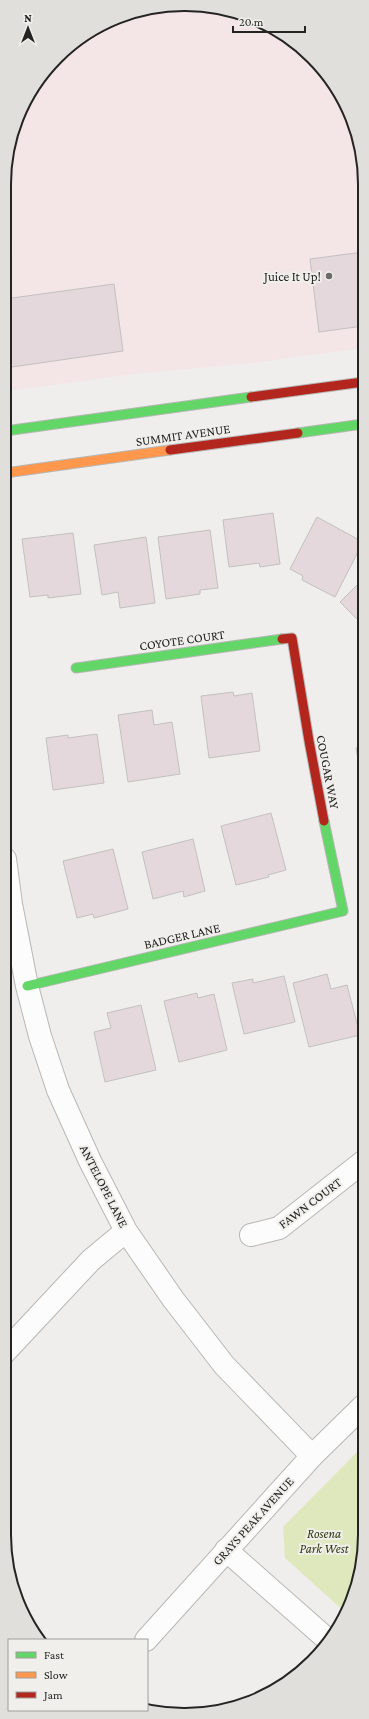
<svg xmlns="http://www.w3.org/2000/svg" width="369" height="1719" viewBox="0 0 369 1719" font-family="'Crimson Pro',serif">
  <style>
    .commercial { fill: #f4e5e6 }
    .green { fill: #dfe8bd }
    .building { fill: #e4d8dd; stroke: #c2c1c0 }
    .lines { fill: none; stroke-linecap: round; stroke-linejoin: round }
    .street-casing { stroke: #b7b7b6; stroke-width: 24 }
    .fast-casing { stroke: #b7b7b6; stroke-width: 11 }
    .slow-casing { stroke: #b7b7b6; stroke-width: 11 }
    .jam-casing { stroke: #b7b7b6; stroke-width: 11 }
    .street { stroke: #fdfcfc; stroke-width: 22 }
    .fast { stroke: #63d668; stroke-width: 9 }
    .slow { stroke: #ff974d; stroke-width: 9 }
    .jam { stroke: #b3261e; stroke-width: 9 }
    .poi-dot { fill: #6b6b69; stroke: #f0efeb; stroke-width: 1.5 }
    .labels { text-anchor: middle; dominant-baseline: central; stroke-width: 4; stroke-linejoin: round; paint-order: stroke }
    .poi-label { font-size: 13px; fill: #242423; stroke: #f0efeb; text-anchor: end }
    .street-label { font-size: 13px; fill: #242423; stroke: #f0efeb }
    .park-label { font-size: 13px; font-style: italic; fill: #30380e; stroke: #f0efeb }
    .rim { fill: none; stroke: #242423; stroke-width: 2 }
  </style>
  <rect width="100%" height="100%" fill="#efeeec"/>
  <path class="commercial" d="M208 6 265 23 312 57 346 105 363 161V348L252 363 134 374 15 390 5 385 6 161 28 94 75 41 138 10Z"/>
  <path class="green" d="M363 1446V1558L345 1612 285 1558 283 1527Z"/>
  <path class="building" d="M363 252V326L319 332 310 259Z
    M114 284 123 351 5 368V299Z
    M273 513 280 564 260 567 259 563 229 567 223 520Z
    M317 517 363 542 335 597 302 580 303 576 290 569Z
    M210 530 218 588 200 590V594L166 599 158 537Z
    M73 533 81 594 48 598V595L30 597 22 539Z
    M146 537 155 603 120 608 118 592 102 595 94 545Z
    M363 579V632L358 626 361 623 340 602Z
    M363 671V720L358 688H361L358 672Z
    M233 692 234 696 252 693 260 751 209 758 201 696Z
    M152 710 154 725 172 722 180 774 128 782 118 715Z
    M97 734 104 783 53 790 46 738 68 735V738Z
    M363 746V781L362 782 356 748Z
    M271 813 286 870 268 875 269 877 236 885 221 826Z
    M193 839 205 891 184 897 183 891 153 899 142 852Z
    M113 849 128 909 94 918 93 914 77 918 63 861Z
    M363 971V983L357 977Z
    M327 974 331 989 347 985 360 1035 309 1047 293 983Z
    M284 976 295 1022 244 1034 232 983 253 979V983Z
    M197 993 198 998 214 994 227 1050 179 1062 164 1001Z
    M141 1005 156 1070 105 1082 94 1032 111 1028 107 1013Z"/>
  <g class="lines">
    <defs>
      <path id="street" d="M5 859 11 904 27 986 40 1036 58 1090 90 1161 126 1231 173 1299 224 1365 312 1456
        M251 1235 279 1228 363 1162
        M4 1353 91 1260 126 1231
        M226 1550 328 1640
        M146 1640 312 1456 363 1406"/>
      <path id="fast" d="M5 431 251 397
        M298 433 363 424
        M76 668 282 639
        M27 986 343 911 324 821"/>
      <path id="slow" d="M5 473 170 450"/>
      <path id="jam" d="M251 397 363 382
        M170 450 298 433
        M282 639 292 638 309 741 324 821"/>
    </defs>
    <use href="#street" class="street-casing"/>
    <use href="#fast" class="fast-casing"/>
    <use href="#slow" class="slow-casing"/>
    <use href="#jam" class="jam-casing"/>
    <use href="#street" class="street"/>
    <use href="#fast" class="fast"/>
    <use href="#slow" class="slow"/>
    <use href="#jam" class="jam"/>
  </g>
  <circle class="poi-dot" cx="329" cy="276" r="4"/>
  <g class="labels">
    <g class="poi-label">
      <text x="321" y="276">Juice It Up!</text>
    </g>
    <g class="street-label">
      <text transform="translate(183 435) rotate(-8)">SUMMIT AVENUE</text>
      <text transform="translate(182 640) rotate(-8)">COYOTE COURT</text>
      <text transform="translate(328 772) rotate(79)">COUGAR WAY</text>
      <text transform="translate(182 936) rotate(-13)">BADGER LANE</text>
      <text transform="translate(104 1186) rotate(63)">ANTELOPE LANE</text>
      <text transform="translate(310 1203) rotate(-37)">FAWN COURT</text>
      <text transform="translate(253 1521) rotate(-48)">GRAYS PEAK AVENUE</text>
    </g>
    <g class="park-label">
      <text x="324" y="1533">Rosena<tspan x="324" dy="15">Park West</tspan></text>
    </g>
  </g>
  <path d="M0 0H369V1719H0ZM184 11H185A173 173 0 0 1 358 184V1535A173 173 0 0 1 185 1708H184A173 173 0 0 1 11 1535V184A173 173 0 0 1 184 11Z" fill="#e0dfdb" fill-rule="evenodd"/>
  <path class="rim" d="M184 11H185A173 173 0 0 1 358 184V1535A173 173 0 0 1 185 1708H184A173 173 0 0 1 11 1535V184A173 173 0 0 1 184 11Z"/>
  <rect x="8" y="1639" width="140" height="72" fill="#f0efeb" stroke="#9e9e9b"/>
  <rect x="16" y="1652" width="20" height="6" fill="#63d668" stroke="#9e9e9b"/>
  <text x="44" y="1659" font-size="12" fill="#242423">Fast</text>
  <rect x="16" y="1672" width="20" height="6" fill="#ff974d" stroke="#9e9e9b"/>
  <text x="44" y="1679" font-size="12" fill="#242423">Slow</text>
  <rect x="16" y="1692" width="20" height="6" fill="#b3261e" stroke="#9e9e9b"/>
  <text x="44" y="1699" font-size="12" fill="#242423">Jam</text>
  <g transform="translate(28 28)" stroke="#f0efeb" stroke-width="3" paint-order="stroke">
  <path d="M0-3L7 15L0 10L-7 15Z" fill="#242423"/>
  <text y="-6" font-size="11" font-weight="bold" text-anchor="middle" fill="#242423">N</text>
  </g>
  <path d="M233 26v6h72v-6" fill="none" stroke="#242423" stroke-width="2"/>
  <text x="239" y="26" font-size="12" fill="#242423" stroke="#f0efeb" stroke-width="3" paint-order="stroke">20 m</text>
</svg>
